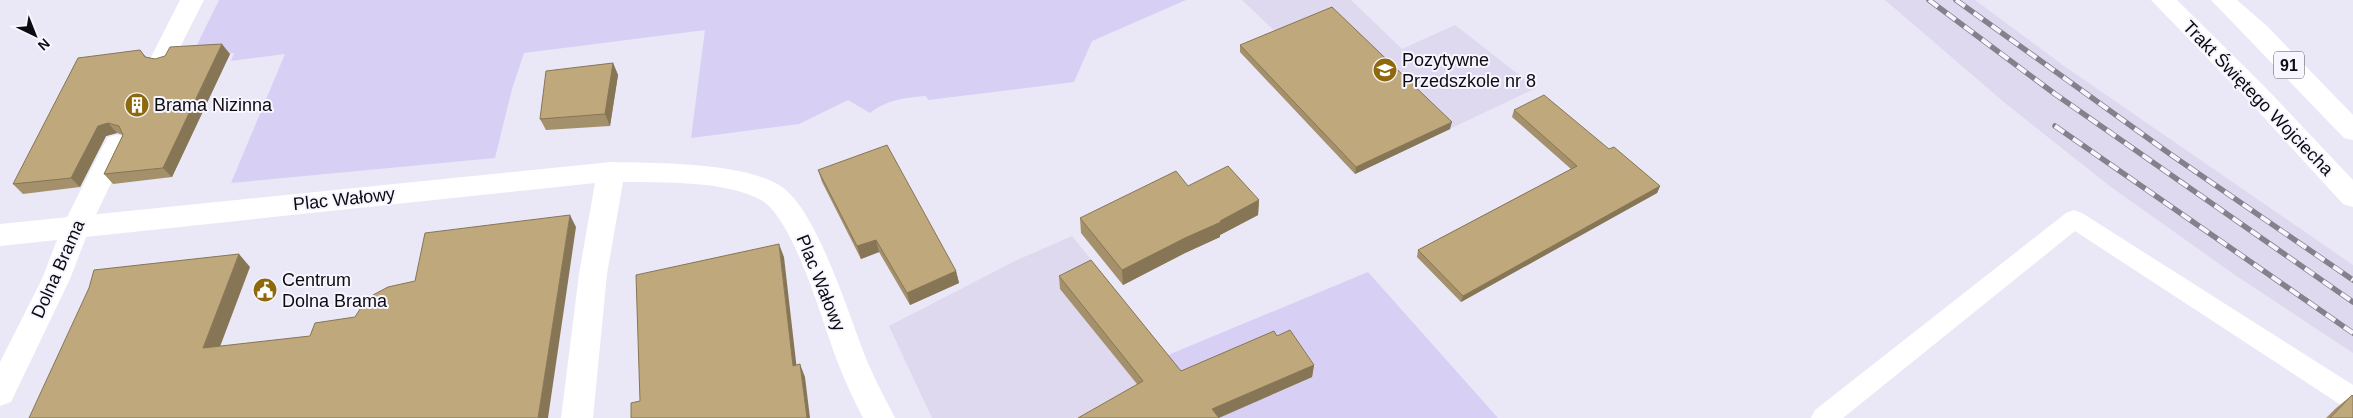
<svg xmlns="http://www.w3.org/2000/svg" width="2353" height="418" viewBox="0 0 2353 418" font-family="Arial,sans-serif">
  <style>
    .built { fill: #ded9ef }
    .green { fill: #d8cff4 }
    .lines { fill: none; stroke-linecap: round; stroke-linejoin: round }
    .service { fill: #fff; fill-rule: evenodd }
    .minor { fill: #fff; fill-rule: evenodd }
    .tertiary { fill: #fff; fill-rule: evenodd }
    .primary { fill: #fff; fill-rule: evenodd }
    .rail-casing { stroke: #83818c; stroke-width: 5.5 }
    .rail { stroke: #f7f5ff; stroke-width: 4; stroke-dasharray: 11; stroke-linecap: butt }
    .wall { fill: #a4906a }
    .shaded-wall { fill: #867656 }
    .building { fill: #bfa87b; stroke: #867656 }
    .labels { text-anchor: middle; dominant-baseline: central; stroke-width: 4; stroke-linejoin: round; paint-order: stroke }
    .shield { fill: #f7f5ff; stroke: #535158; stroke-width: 1 }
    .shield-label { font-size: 16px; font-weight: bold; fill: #0d0b10 }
    .poi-label { font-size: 18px; fill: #0d0b10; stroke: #f7f5ff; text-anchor: start }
    .street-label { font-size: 18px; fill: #0d0b10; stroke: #f7f5ff }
  </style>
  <rect width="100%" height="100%" fill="#eae7f7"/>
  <path class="built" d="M1242 0H1351L1402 49 1455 25 1536 88 1355 174 1240 52 1279 35Z
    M1885 0H1975L2064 66 2353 265V353L2235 275 2111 187 2005 103Z
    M1072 236 1188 380 1212 418H932L889 326 1015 261Z"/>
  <path class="green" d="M219 0H1186L1092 41 1074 82 928 100 926 96C905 98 888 99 870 113L848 100 799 124 691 138 705 30 524 53 512 89 495 158 231 183 285 54 231 61 234 53 201 57 192 55Z
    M1368 272 1498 418H1212L1188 380 1168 355Z"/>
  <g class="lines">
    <path class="service" d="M2074 210 2082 213 2353 385V410L2344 407 2075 231 1843 418H1811L1815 410 2066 213Z"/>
    <path class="minor" d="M611 162C655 163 746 162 782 187 819 213 850 320 868 363 876 382 886 400 895 418H863C854 400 845 382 838 363 823 325 795 220 761 200 724 180 664 183 623 182L607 274 593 418H561L579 274 595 183 0 246V224Z"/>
    <path class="tertiary" d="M180 0H204L171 65 162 67 153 65 150 59Z
      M117 135 126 137 130 144 90 227 70 279 11 402 0 406V362L42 279 62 227 104 144 108 137Z"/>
    <path class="primary" d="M2151 0H2177L2265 87 2353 180V207L2343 204 2247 99Z
      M2211 0H2237L2267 26 2353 115V140L2344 138Z"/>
    <defs>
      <path id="rail" d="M1929 0 2055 94 2353 302
        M1956 0 2170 154 2353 280
        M2055 126 2353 333"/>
    </defs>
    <use href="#rail" class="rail-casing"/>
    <use href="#rail" class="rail"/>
  </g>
  <path class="wall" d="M1240 45 1450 129 1355 174 1240 52Z
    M140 50 146 57 155 59 230 54 172 177 113 184 104 174 123 135 117 133 106 136 80 187 23 194 13 184Z
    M613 63 618 75 610 126 546 130 540 119Z
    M1514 110 1609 149 1660 186 1657 193 1461 302 1417 257 1418 250 1571 169 1512 117Z
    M818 170 956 271 959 283 910 305 879 252 861 259 822 182Z
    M1188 186 1259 200 1258 215 1220 235V237L1185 253 1123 285 1081 233 1080 218Z
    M1059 276 1181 371 1277 336 1314 365 1312 377 1219 418 1137 384 1060 289Z
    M2352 395 2353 418H2326L2335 409Z"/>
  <path class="shaded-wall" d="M222 44 230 54 172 177 163 168Z
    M613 63 618 75 610 126 605 114Z
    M1452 122 1450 129 1355 174 1356 167Z
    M108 123 117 133 106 136 80 187 71 178 98 126Z
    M1660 186 1657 193 1461 302 1463 296Z
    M1259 200 1258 215 1220 235V237L1185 253 1123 285 1122 270Z
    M570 215 576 227 548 418H538Z
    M876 240 879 252 861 259 857 246Z
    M779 244 784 257 798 379 793 366Z
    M239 254 250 267 215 360 203 348Z
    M956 271 959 283 910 305 907 293Z
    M800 364 805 377 810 418H807Z
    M1314 365 1312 377 1218 418 1212 409Z"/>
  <path class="building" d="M1332 7 1452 122 1356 167 1240 45Z
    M222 44 163 168 104 174 123 135 119 126 108 123 98 126 71 178 13 184 78 58 140 50 145 57 155 59 165 56 170 47Z
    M613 63 605 114 540 119 546 71Z
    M1544 95 1609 149 1614 147 1660 186 1463 296 1418 250 1577 166 1514 110Z
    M887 145 956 271 907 293 876 240 857 246 818 170Z
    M1228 166 1259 200 1220 221 1221 222 1185 238 1122 270 1080 218 1176 171 1188 186Z
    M570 215 538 418H29L89 288 94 270 239 254 203 348 310 336 315 323 355 317 362 306 373 295 388 287 415 281 425 233Z
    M779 244 793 366 800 364 807 418H631V403L640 401 636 275Z
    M1091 260 1181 371 1274 331 1277 336 1290 330 1314 365 1212 409 1219 418H1078L1143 381 1059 276Z
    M2352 395 2353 396V418H2330Z"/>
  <defs>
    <symbol id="school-disc" viewBox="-11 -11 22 22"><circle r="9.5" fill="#8d690c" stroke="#f7f5ff"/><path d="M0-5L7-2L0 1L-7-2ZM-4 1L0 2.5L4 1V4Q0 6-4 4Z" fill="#fff"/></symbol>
    <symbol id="building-disc" viewBox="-11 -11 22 22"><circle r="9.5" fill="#8d690c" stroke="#f7f5ff"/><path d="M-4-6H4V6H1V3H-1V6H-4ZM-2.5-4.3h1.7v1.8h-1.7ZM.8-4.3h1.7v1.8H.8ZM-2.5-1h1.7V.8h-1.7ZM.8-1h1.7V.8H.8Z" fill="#fff"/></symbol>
    <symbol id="civic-disc" viewBox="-11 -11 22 22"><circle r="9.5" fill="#8d690c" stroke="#f7f5ff"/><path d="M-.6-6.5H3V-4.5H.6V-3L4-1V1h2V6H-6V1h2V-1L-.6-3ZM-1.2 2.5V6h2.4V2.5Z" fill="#fff"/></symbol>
  </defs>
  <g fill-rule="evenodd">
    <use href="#school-disc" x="1371" y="56" width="28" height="28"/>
    <use href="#building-disc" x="123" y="91" width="28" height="28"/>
    <use href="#civic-disc" x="251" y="276" width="28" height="28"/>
  </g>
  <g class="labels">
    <rect class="shield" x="2274" y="51.5" width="30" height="27" rx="4"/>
    <g class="shield-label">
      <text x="2289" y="65">91</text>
    </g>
    <g class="poi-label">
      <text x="1402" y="60">Pozytywne<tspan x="1402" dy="21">Przedszkole nr 8</tspan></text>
      <text x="154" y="105">Brama Nizinna</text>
      <text x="282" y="280">Centrum<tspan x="282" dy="21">Dolna Brama</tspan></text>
    </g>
    <g class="street-label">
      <text transform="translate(2258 98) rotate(46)">Trakt Świętego Wojciecha</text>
      <text transform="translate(344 199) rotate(-6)">Plac Wałowy</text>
      <text transform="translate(58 269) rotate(-66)">Dolna Brama</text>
      <text transform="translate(821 283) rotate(68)">Plac Wałowy</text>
    </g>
  </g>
  <g transform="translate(35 35) rotate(137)" stroke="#f7f5ff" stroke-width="4" paint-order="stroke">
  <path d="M0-4L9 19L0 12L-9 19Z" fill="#0d0b10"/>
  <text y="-8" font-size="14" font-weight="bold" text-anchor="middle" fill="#0d0b10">N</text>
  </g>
</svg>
